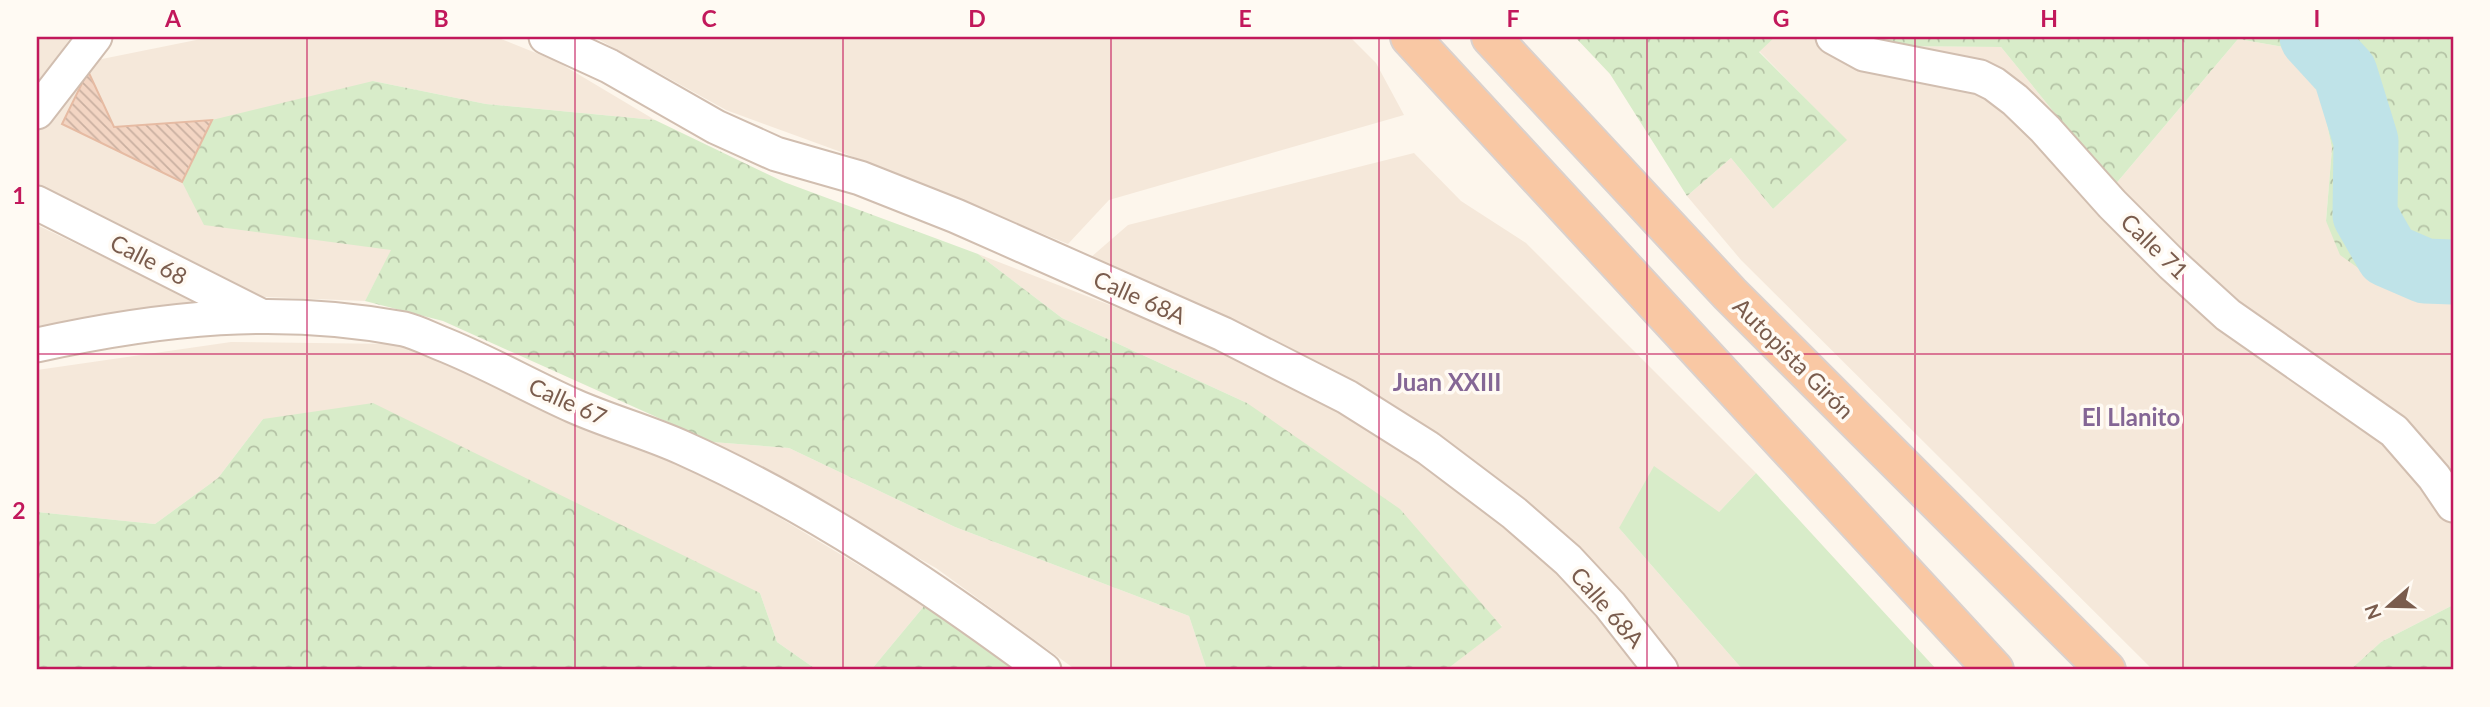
<svg xmlns="http://www.w3.org/2000/svg" width="2490" height="707" viewBox="0 0 2490 707" font-family="Lato,sans-serif">
  <style>
    .residential { fill: #f5e8da }
    .green { fill: #d8ecc9 }
    .forest { fill: url(#forest-crowns) }
    .lines { fill: none; stroke-linecap: round; stroke-linejoin: round }
    .river { stroke: #bfe3e8; stroke-width: 65 }
    .building { fill: url(#building-back-hatch); stroke: #e6bba3; stroke-width: 2 }
    .minor-casing { stroke: #d1beb0; stroke-width: 37 }
    .trunk-casing { stroke: #dad1cd; stroke-width: 42 }
    .minor { stroke: #fff; stroke-width: 33 }
    .trunk { stroke: #f9c8a4; stroke-width: 38 }
    .grid { fill: none; stroke: #c2185b; stroke-width: 2; stroke-opacity: 0.55 }
    .labels { text-anchor: middle; dominant-baseline: central; stroke-width: 7; stroke-linejoin: round; paint-order: stroke }
    .street-label { font-size: 23px; fill: #7a5c4d; stroke: #fffaf3 }
    .neighbourhood-label { font-size: 24px; font-weight: bold; fill: #846695; stroke: #fffaf3 }
    .neatline { fill: none; stroke: #c2185b; stroke-width: 2.5 }
    .grid-label { font-size: 23px; text-anchor: middle; font-weight: bold; fill: #c2185b }
  </style>
  <defs>
    <pattern id="forest-crowns" width="20" height="18" patternUnits="userSpaceOnUse" patternTransform="scale(1.75)"><rect width="20" height="18" fill="#d8ecc9"/><path d="M2 6a3 3 0 1 1 6 0M12 15a3 3 0 1 1 6 0" fill="none" stroke="#b4c2a5"/></pattern>
    <pattern id="building-back-hatch" width="6" height="6" patternUnits="userSpaceOnUse" patternTransform="scale(1.75)"><rect width="6" height="6" fill="#f3d5c3"/><path d="M-1 5l2 2M0 0l6 6M5-1l2 2" fill="none" stroke="#cab0a1"/></pattern>
  </defs>
  <rect width="100%" height="100%" fill="#fdf6ec"/>
  <path class="residential" d="M37 37H71L37 86Z
    M211 37H496L556 61 655 120 486 104 373 81 392 250 365 301 244 296 37 188V125L92 61Z
    M594 37H1350L1376 63 1404 115 1109 200 1068 244 841 152 726 110Z
    M1775 37H1873L1885 46 2001 47 2114 186 2238 39 2290 48 2318 81 2332 148 2326 221 2379 283 2453 286V605L2381 642 2350 670H2153L1741 260 1687 196 1731 158 1773 209 1846 140 1759 51Z
    M1414 153 1461 201 1526 243 1756 473 1719 512 1619 528 1743 670H1671L1433 436 1090 258 1128 225Z
    M37 225 203 305 37 326Z
    M978 254 1185 334 1326 399 1441 470 1586 591 1647 670H1446L1502 626 1247 403 1062 318Z
    M231 342 396 344 502 383 573 422 710 476 925 605 871 670H817L777 642 760 593 263 419 218 478 155 524 37 512V370Z
    M712 442 789 448 955 527 1189 616 1207 670H1076L936 568Z"/>
  <path class="green" d="M1654 466 1719 512 1756 473 1937 670H1743L1619 528Z"/>
  <path class="forest" d="M1575 37H1775L1759 52 1847 140 1773 209 1731 158 1687 196 1610 74Z
    M1873 37H2453V286L2379 283 2340 255 2326 221 2332 148 2318 81 2290 48 2238 39 2114 186 2001 47 1885 46Z
    M373 81 486 104 655 120 784 182 978 254 1062 318 1247 403 1400 509 1502 627 1446 670H1207L1189 616 955 527 789 448 712 442 443 321 365 301 391 250 204 225 182 182 212 120Z
    M373 403 760 593 777 642 817 670H37V512L155 524 218 478 263 419Z
    M925 605 1014 670H871Z
    M2453 605V670H2350L2381 642Z"/>
  <g class="lines">
    <path class="river" d="M2312 37 2345 73 2366 141 2365 215 2388 255 2425 271 2453 272"/>
  </g>
  <path class="building" d="M88 71 114 127 212 120 182 182 62 124Z"/>
  <g class="lines">
    <defs>
      <path id="minor" d="M546 37 609 66 716 127 776 154 860 178 956 216 1223 334 1347 397 1428 448 1514 513 1568 560 1610 605 1661 670
        M1833 37 1864 54 1980 77 1994 84 2015 100 2045 129 2112 204 2172 264 2228 315 2394 431 2434 477 2453 505
        M37 112 95 37
        M37 203 259 315
        M37 345C160 318 278 305 404 329 416 332 428 338 440 343 486 361 529 386 574 406 610 422 648 432 683 448 812 506 931 586 1044 670"/>
      <path id="trunk" d="M1410 37 1994 670
        M1491 37 1730 294 2106 670"/>
    </defs>
    <use href="#minor" class="minor-casing"/>
    <use href="#trunk" class="trunk-casing"/>
    <use href="#minor" class="minor"/>
    <use href="#trunk" class="trunk"/>
  </g>
  <path class="grid" d="M307 37V670M575 37V670M843 37V670M1111 37V670M1379 37V670M1647 37V670M1915 37V670M2183 37V670M37 354H2453"/>
  <g class="labels">
    <g class="street-label">
      <text transform="translate(2155 246) rotate(44)">Calle 71</text>
      <text transform="translate(149 259) rotate(27)">Calle 68</text>
      <text transform="translate(1140 297) rotate(24)">Calle 68A</text>
      <text transform="translate(1794 358) rotate(45)">Autopista Girón</text>
      <text transform="translate(568 401) rotate(24)">Calle 67</text>
      <text transform="translate(1608 607) rotate(49)">Calle 68A</text>
    </g>
    <g class="neighbourhood-label">
      <text x="1447" y="381">Juan XXIII</text>
      <text x="2131" y="416">El Llanito</text>
    </g>
  </g>
  <rect width="2490" height="707" fill="none" stroke="#fffaf3" stroke-width="77"/>
  <g transform="translate(2389 606) rotate(250)" stroke="#fffaf3" stroke-width="5" paint-order="stroke">
  <path d="M0-5L12 26L0 18L-12 26Z" fill="#7a5c4d"/>
  <text y="-10" font-size="19" font-weight="bold" text-anchor="middle" fill="#7a5c4d">N</text>
  </g>
  <rect x="38" y="38" width="2414" height="630" class="neatline"/>
  <g class="grid-label">
    <text x="173" y="27">A</text>
    <text x="441" y="27">B</text>
    <text x="709" y="27">C</text>
    <text x="977" y="27">D</text>
    <text x="1245" y="27">E</text>
    <text x="1513" y="27">F</text>
    <text x="1781" y="27">G</text>
    <text x="2049" y="27">H</text>
    <text x="2317" y="27">I</text>
    <text x="19" y="204">1</text>
    <text x="19" y="519">2</text>
  </g>
</svg>
